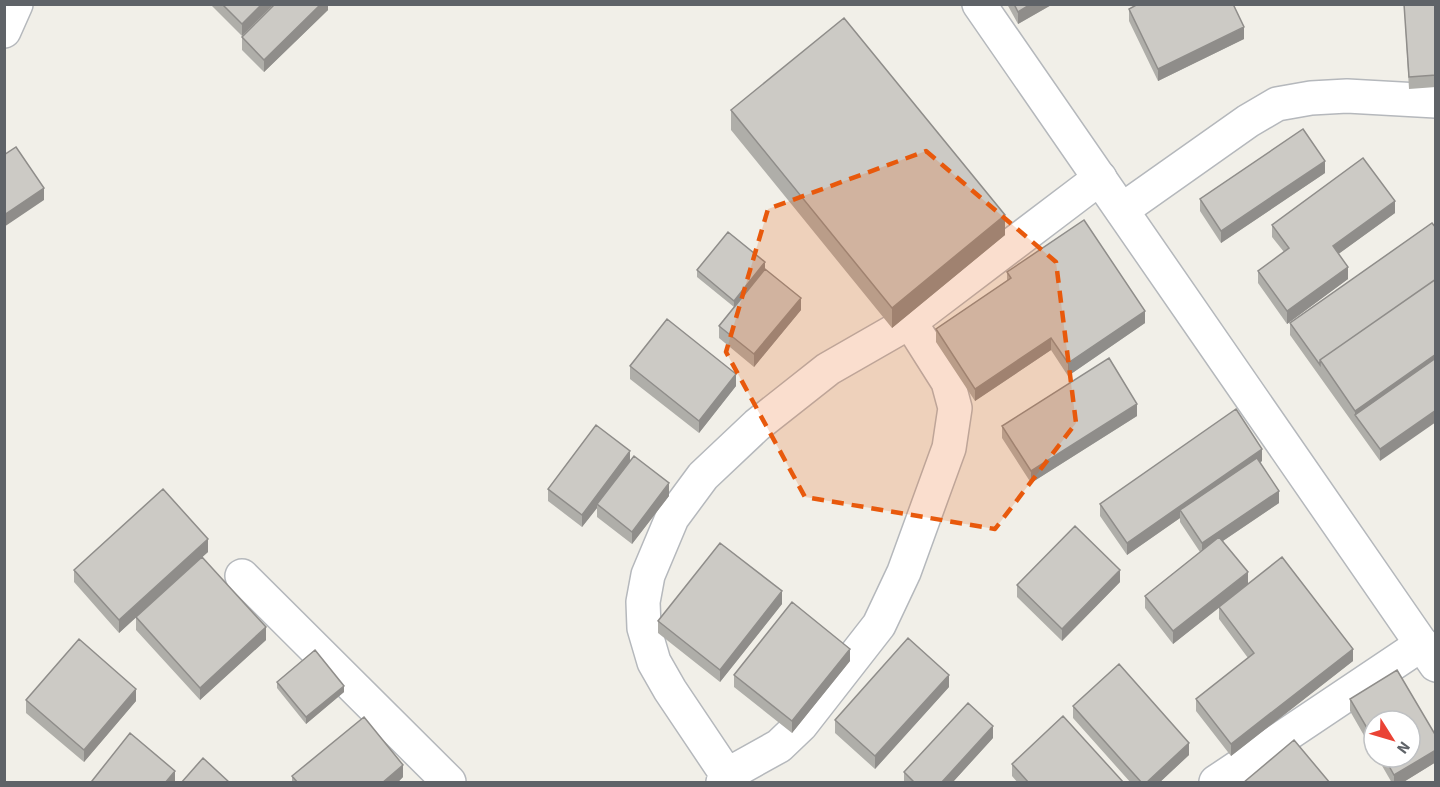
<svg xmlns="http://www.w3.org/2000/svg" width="1440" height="787" viewBox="0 0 1440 787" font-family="'Source Sans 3',sans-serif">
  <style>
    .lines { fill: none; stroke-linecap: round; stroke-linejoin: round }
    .minor-casing { stroke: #b5b8bc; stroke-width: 36 }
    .tertiary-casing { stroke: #b5b8bc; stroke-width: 36 }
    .minor { stroke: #fff; stroke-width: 33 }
    .tertiary { stroke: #fff; stroke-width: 33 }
    .wall { fill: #afaea9 }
    .shaded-wall { fill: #8f8d8a }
    .building { fill: #cccac5; stroke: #8f8d8a; stroke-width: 1.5 }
    .marked { fill: #e8590c; fill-opacity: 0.2; stroke: #e8590c; stroke-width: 4.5; stroke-dasharray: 12 8; stroke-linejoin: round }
  </style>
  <rect width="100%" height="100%" fill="#f1efe8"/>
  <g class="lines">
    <defs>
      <path id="minor" d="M4 31 16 4
        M1122 210 1248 121 1277 104 1311 98 1347 96 1436 101
        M242 576 449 782
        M727 775 779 746 801 725 879 625 904 572 949 448 955 408 948 382 910 322
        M723 782 727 775 670 690 654 662 644 628 643 602 648 575 672 518 703 476 757 425 828 369 910 322 1100 178
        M1216 782 1422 644"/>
      <path id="tertiary" d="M979 4 1436 665"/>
    </defs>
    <use href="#minor" class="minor-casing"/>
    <use href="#tertiary" class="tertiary-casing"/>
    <use href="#minor" class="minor"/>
    <use href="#tertiary" class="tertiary"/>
  </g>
  <path class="wall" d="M210 4H274L242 36Z
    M328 4V10L264 72 242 50V37Z
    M1007 4H1053L1018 24Z
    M1404 4H1436V87L1409 89Z
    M1129 9 1244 39 1158 81 1129 21Z
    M731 110 1005 235 892 328 731 130Z
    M1325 173 1221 243 1200 211V199Z
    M1395 213 1338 254 1348 279 1287 324 1258 283V271L1284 252 1272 237V225Z
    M1432 223 1380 461 1290 335V323Z
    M765 269 801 310 754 367 719 338V326L734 307 697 277V270Z
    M1007 272 1145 323 1068 376 1051 350 975 401 936 342V329L1007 281Z
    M630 366 736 386 699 433 630 379Z
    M1137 416 1031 483 1002 438V426Z
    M630 461 669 496 632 544 597 517V508L582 527 548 501V489Z
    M1262 461 1260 463 1279 503 1223 541 1248 584 1353 661 1231 756 1196 711V699L1248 658 1219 619V607L1173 644 1145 608V596L1200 552 1180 522V518L1127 555 1100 516V504Z
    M208 552 202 557 266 640 200 700 136 630V617L119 633 74 582V570Z
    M1120 582 1062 641 1017 597V585Z
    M782 604 720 682 658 633V621Z
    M850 661 792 733 734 687V675Z
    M277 682 344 692 306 724 277 688Z
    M949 687 875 769 835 733V720Z
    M1350 699 1436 736V762L1402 783H1392L1377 757H1410L1374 721V753L1350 711Z
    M26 700 136 701 84 762 26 713Z
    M1073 706 1189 755 1159 783H1131L1073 718Z
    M993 738 952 783H904V772Z
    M1012 764 1124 783H1018L1012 776Z
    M292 776 403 777 397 783H292Z"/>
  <path class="shaded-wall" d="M262 4H274L242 36V24Z
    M321 4H328V10L264 72V60Z
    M1031 4H1053L1018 24V12Z
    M1244 27V39L1158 81V69Z
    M1325 161V173L1221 243V231Z
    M44 188V200L4 227V215Z
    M1395 201V213L1333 258V246Z
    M1005 215V235L892 328V308Z
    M765 262V269L734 307V301Z
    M1348 267V279L1287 324V311Z
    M801 298V310L754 367V354Z
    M1145 311V323L1068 376V363Z
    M1051 338V350L975 401V389Z
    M1436 354V370L1355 415V411Z
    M736 374V386L699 433V421Z
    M1137 404V416L1031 483V471Z
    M1436 410V422L1380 461V449Z
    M1262 449V461L1184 516 1180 510V518L1127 555V543Z
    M630 451V463L597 504V508L582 527V515Z
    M669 483V496L632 544V532Z
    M1279 491V503L1202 555V543Z
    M208 539V552L119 633V620Z
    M1120 570V582L1062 641V629Z
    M1248 572V585L1173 644V631Z
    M782 591V604L720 682V670Z
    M266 627V640L200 700V688Z
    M850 649V661L792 733V721Z
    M1353 649V661L1231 756V744Z
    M949 675V687L875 769V756Z
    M344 686V692L306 724V717Z
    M136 689V701L84 762V750Z
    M993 726V738L952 783H941Z
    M1189 743V755L1159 783H1146Z
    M1436 750V762L1402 783H1394V775Z
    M403 765V777L397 783H382Z
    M175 771V783H165Z"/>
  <path class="building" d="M222 4H262L242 24Z
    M275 4H321L264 60 242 37Z
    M1014 4H1031L1018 12Z
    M1138 4H1233L1244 27 1158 69 1129 9Z
    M1404 4H1436V75L1409 77Z
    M844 18 1005 215 892 308 731 110Z
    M1303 129 1325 161 1221 231 1200 199Z
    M16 147 44 188 4 215V155Z
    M1363 158 1395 201 1333 246 1348 267 1287 311 1258 271 1289 248 1272 225Z
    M1084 220 1145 311 1068 363 1051 338 975 389 936 329 1011 278 1007 272Z
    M1432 223 1436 228V279L1320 360V365L1290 323Z
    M728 232 765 262 734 301 697 270Z
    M765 269 801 298 754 354 719 326Z
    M1436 279V354L1355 411 1320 360Z
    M667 319 736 374 699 421 630 366Z
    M1109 358 1137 404 1031 471 1002 426Z
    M1436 358V410L1380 449 1355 415Z
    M1236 409 1262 449 1127 543 1100 504Z
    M596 425 630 451 582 515 548 489Z
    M634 456 669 483 632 532 597 504Z
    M1257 458 1279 491 1202 543 1180 510Z
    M163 489 208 539 119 620 74 570Z
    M1075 526 1120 570 1062 629 1017 585Z
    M1219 537 1248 572 1173 631 1145 596Z
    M720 543 782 591 720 670 658 621Z
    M202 557 266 627 200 688 136 617Z
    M1282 557 1353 649 1231 744 1196 699 1254 653 1219 607Z
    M792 602 850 649 792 721 734 675Z
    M908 638 949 675 875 756 835 720Z
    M79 639 136 689 84 750 26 700Z
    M315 650 344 686 306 717 277 682Z
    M1119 664 1189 743 1146 783H1142L1073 706Z
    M1397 670 1436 736V750L1394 775 1384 757H1410V721H1374V740L1350 699Z
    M968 703 993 726 941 783H915L904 772Z
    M1063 716 1124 783H1029L1012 764Z
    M364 717 403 765 382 783H298L292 776Z
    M130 733 175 771 165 783H94L92 781Z
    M1294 740 1330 783H1243Z
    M203 758 230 783H181Z"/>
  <path class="marked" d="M926 151 1056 262 1076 423 995 529 805 497 726 352 768 209Z"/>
  <rect width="1440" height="787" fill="none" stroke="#5f6368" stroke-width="12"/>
  <g transform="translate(1392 739) rotate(127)"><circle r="28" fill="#ffffff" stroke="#bfc1c3" stroke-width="1.5"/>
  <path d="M0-4.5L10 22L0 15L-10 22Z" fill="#ea4335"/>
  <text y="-9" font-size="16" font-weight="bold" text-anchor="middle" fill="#5f6368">N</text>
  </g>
</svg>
